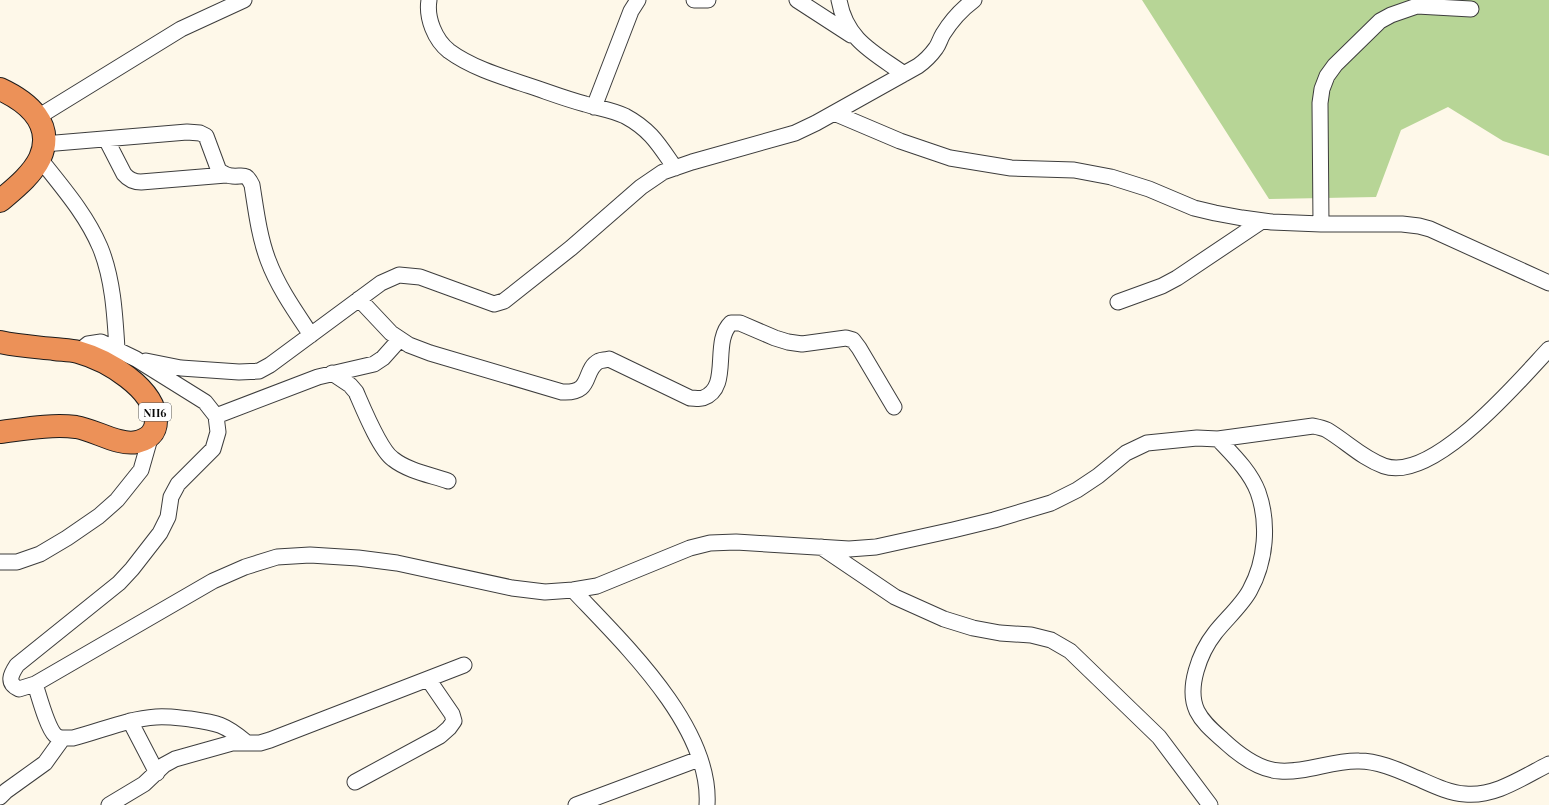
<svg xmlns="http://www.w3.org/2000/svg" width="1549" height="805" viewBox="0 0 1549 805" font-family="'Playfair Display',serif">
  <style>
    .forest { fill: #b7d596 }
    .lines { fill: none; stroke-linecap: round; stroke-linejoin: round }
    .minor-casing { stroke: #3d3d3d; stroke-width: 17 }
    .highway-casing { stroke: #1b1b1b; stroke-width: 24 }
    .minor { stroke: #fff; stroke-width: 15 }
    .highway { stroke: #ec9158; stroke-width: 22 }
    .labels { text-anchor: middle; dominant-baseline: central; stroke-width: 4; stroke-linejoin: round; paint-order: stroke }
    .shield { fill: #fff; stroke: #545454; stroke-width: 1 }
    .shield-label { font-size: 11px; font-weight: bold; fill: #0a0a0a }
  </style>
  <rect width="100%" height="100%" fill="#fef8e9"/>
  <path class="forest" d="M1142 0H1549V156L1503 141 1448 107 1401 130 1376 197 1269 199Z"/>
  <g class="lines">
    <defs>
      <path id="minor" d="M429 0C426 18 435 40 449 51 472 68 503 77 530 86 548 92 566 99 585 104 598 108 613 110 625 116 651 130 659 145 675 168
        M694 0H708
        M797 0 851 35
        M839 0C846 40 873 52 904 74
        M594 107 631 11 638 0
        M834 113 900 141 950 158 1011 168 1074 170 1111 177 1149 189 1194 208 1215 213 1242 218 1272 222 1321 224H1402L1419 226 1430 229 1549 283
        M38 117 181 29 244 0
        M106 139 124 174C129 180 134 182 141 182L226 175
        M44 144 187 132 200 133 206 136 219 171C223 173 227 176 232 176 243 177 246 172 252 185 256 210 259 236 268 260 278 287 295 311 311 335
        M40 159C62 187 86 214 100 247 113 278 115 316 117 349
        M1321 224 1320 103 1322 89 1327 76 1335 65 1380 21 1391 15 1417 6 1471 9
        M359 299 391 333 409 345 430 353 562 392C594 394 582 370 599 361 602 360 606 360 609 359L690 398C694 398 700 399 703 398 732 388 711 342 731 323H740L775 338 788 342 802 344 846 338 853 340 859 348 894 407
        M1118 302 1162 286 1177 278 1262 221
        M78 352 88 344 101 342 136 359 205 402 216 416 218 432 213 449 178 484 171 497 168 517 160 533 132 569 119 583 17 665C11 674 6 683 19 689L35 684 213 581 245 567 277 557 310 555 358 558 397 563 512 588 545 592 573 590 597 586 690 548 710 543 736 542 849 549 876 547 953 530 994 520 1051 503 1077 490 1098 476 1126 453 1147 443 1197 438 1218 439C1233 455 1250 471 1258 492 1269 523 1266 561 1250 590 1243 604 1225 620 1215 633 1200 652 1186 688 1197 711 1203 723 1213 731 1223 740 1238 754 1258 770 1280 771 1306 773 1333 760 1359 761 1377 761 1396 769 1412 776 1429 783 1447 793 1465 794 1495 797 1523 777 1549 764
        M146 361 181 368 239 372 259 371 270 365 381 283 399 275 420 277 494 304 504 301 571 248 641 187 663 172 692 162 795 133 816 123 918 66C925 61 931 55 936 48 939 44 940 39 943 34 951 21 962 9 974 0
        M332 373 350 385 356 392C363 408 380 450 393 459 408 471 431 475 448 481
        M216 416 318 377 374 364 383 358 400 339
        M1218 439 1313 426C1318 427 1323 428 1327 430 1347 442 1362 458 1384 466 1433 483 1518 382 1549 349
        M821 547 895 597 944 619 973 628 1000 633 1031 635 1051 640 1070 651 1159 737 1210 805
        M0 562H17L40 554 67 538 99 516 117 500 141 470 151 435
        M573 590C623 643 712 727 707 805
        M35 684C39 696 47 727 55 735 59 739 67 738 73 738 101 731 127 719 156 717 168 716 179 718 190 719 218 723 224 724 246 742
        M130 721 157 773
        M355 782 440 736 449 728 454 721 452 714 428 679
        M0 797 6 791 45 763 63 738
        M109 805 144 784 164 765 175 759 232 743H260L270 740 464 665
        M576 805 699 759"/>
      <path id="highway" d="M0 89C28 102 55 124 40 158 32 175 14 189 0 201
        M0 342C18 346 36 347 54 349 62 350 71 350 78 352 107 360 155 388 156 421 156 433 148 439 137 442 119 446 95 430 76 427 51 424 24 429 0 432"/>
    </defs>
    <use href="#minor" class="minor-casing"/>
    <use href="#highway" class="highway-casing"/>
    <use href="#minor" class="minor"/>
    <use href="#highway" class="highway"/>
  </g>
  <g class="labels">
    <rect class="shield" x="139" y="403" width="32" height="18" rx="3"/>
    <g class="shield-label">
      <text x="155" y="412">NH6</text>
    </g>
  </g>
</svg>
